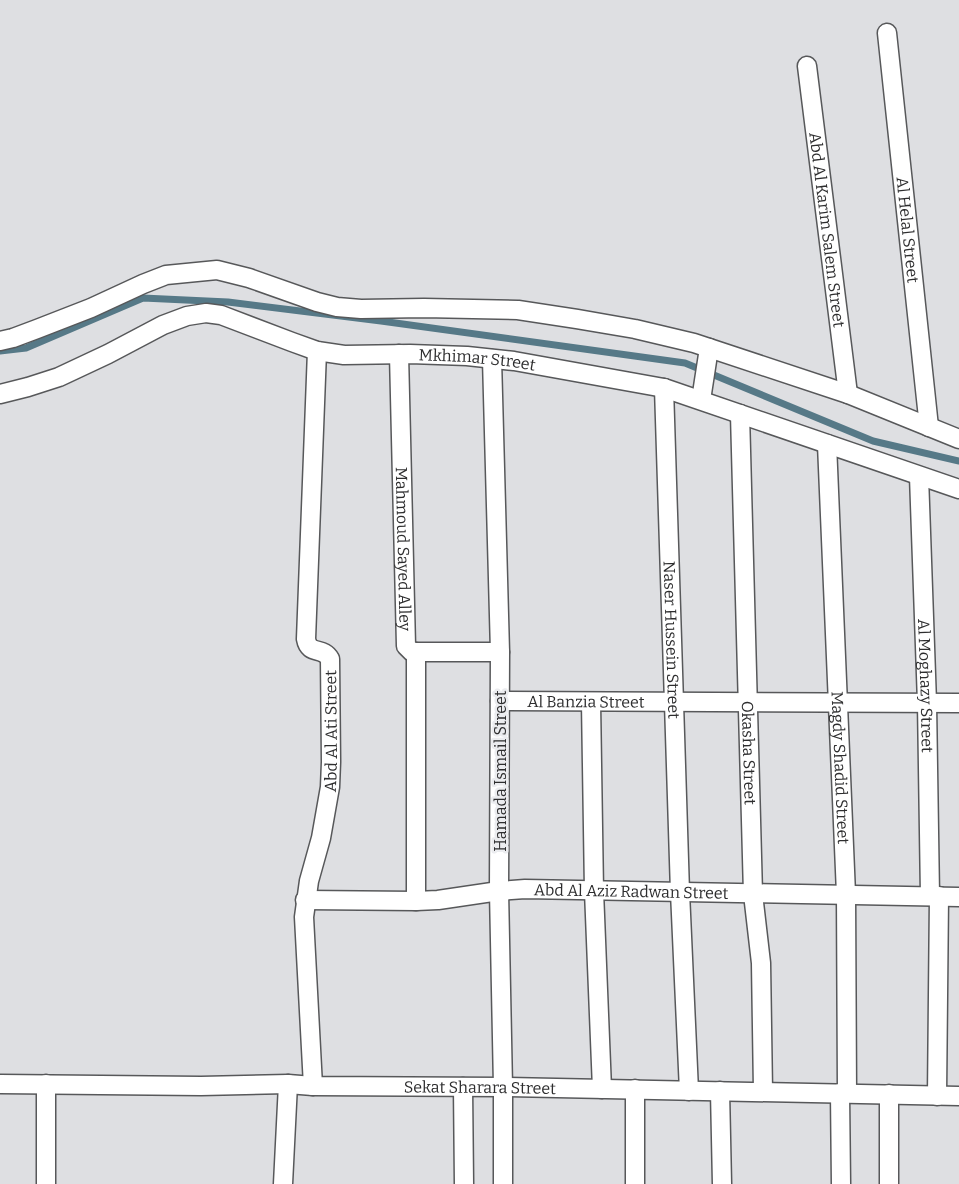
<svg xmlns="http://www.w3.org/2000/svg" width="959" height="1184" viewBox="0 0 959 1184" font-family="Bitter,serif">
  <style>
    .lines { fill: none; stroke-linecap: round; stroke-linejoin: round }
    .stream { stroke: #567987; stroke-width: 7 }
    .street-casing { stroke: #57585a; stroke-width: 21 }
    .street { stroke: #fff; stroke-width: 18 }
    .labels { text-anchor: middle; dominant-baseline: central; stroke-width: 5; stroke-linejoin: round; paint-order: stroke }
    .street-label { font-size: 16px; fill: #2d2d2e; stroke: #ebecef }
  </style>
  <rect width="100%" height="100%" fill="#dedfe2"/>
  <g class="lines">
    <path class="stream" d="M0 351 26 348 143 298 228 302 381 321 685 363 873 441 959 461"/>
    <defs>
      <g id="street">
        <path id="s1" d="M887 33 929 427"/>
        <path id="s2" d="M807 66 848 394"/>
        <path d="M0 341 13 338 37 329 91 308 143 284 166 275 217 270 249 278 317 302 337 307 361 309 424 308 518 310 577 319 635 329 694 343 848 394 959 439"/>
        <path id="s3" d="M399 354 406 646 412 652H500"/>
        <path d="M492 359 500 652 499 891 503 1087V1184"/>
        <path id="s4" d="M664 388 680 892 689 1091"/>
        <path id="s5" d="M0 394 28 387 59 377 108 354 163 325 187 316 206 313 221 315 292 342 317 351 344 355 410 354 467 356 514 361 664 388 959 489"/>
        <path d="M701 400 709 348"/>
        <path id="s6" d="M740 414 753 894 761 963 763 1091"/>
        <path id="s7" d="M827 444 846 894 847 1093"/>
        <path id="s8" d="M919 476 927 703 930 896"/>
        <path id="s9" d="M500 701 959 703"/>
        <path d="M591 702 594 891 602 1089"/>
        <path id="s10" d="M305 900 416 901 438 900 499 891 525 889 959 897"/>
        <path d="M416 901V652"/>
        <path id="s11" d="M0 1084 201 1086 288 1084 313 1086 503 1087 959 1096"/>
        <path id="s12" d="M313 1086 304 917 309 881 321 838 330 787 331 762 330 659C323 646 309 656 306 639L317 351"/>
        <path d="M463 1087 464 1184"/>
        <path d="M635 1089V1184"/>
        <path d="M720 1091 722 1184"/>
        <path d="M840 1093 841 1184"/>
        <path d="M889 1094V1184"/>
        <path d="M937 1096 939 896"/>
        <path d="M46 1184V1084"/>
        <path d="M283 1184 288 1084"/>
      </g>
    </defs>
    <use href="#street" class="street-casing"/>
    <use href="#street" class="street"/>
  </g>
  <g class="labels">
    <g class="street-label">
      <text stroke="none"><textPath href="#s2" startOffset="165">Abd Al Karim Salem Street</textPath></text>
      <text stroke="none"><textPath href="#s1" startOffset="198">Al Helal Street</textPath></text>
      <text stroke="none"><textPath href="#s5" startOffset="501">Mkhimar Street</textPath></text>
      <text stroke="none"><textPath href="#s3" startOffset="195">Mahmoud Sayed Alley</textPath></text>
      <text stroke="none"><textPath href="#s4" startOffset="252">Naser Hussein Street</textPath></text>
      <text stroke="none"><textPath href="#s8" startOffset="210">Al Moghazy Street</textPath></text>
      <text stroke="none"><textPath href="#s9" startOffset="86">Al Banzia Street</textPath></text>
      <text stroke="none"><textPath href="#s12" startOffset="358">Abd Al Ati Street</textPath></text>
      <text stroke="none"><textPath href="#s6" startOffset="339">Okasha Street</textPath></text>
      <text stroke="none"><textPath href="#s7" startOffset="324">Magdy Shadid Street</textPath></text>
      <text transform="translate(500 771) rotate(-90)">Hamada Ismail Street</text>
      <text stroke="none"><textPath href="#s10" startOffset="327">Abd Al Aziz Radwan Street</textPath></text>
      <text stroke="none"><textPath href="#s11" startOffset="480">Sekat Sharara Street</textPath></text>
    </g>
  </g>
</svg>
